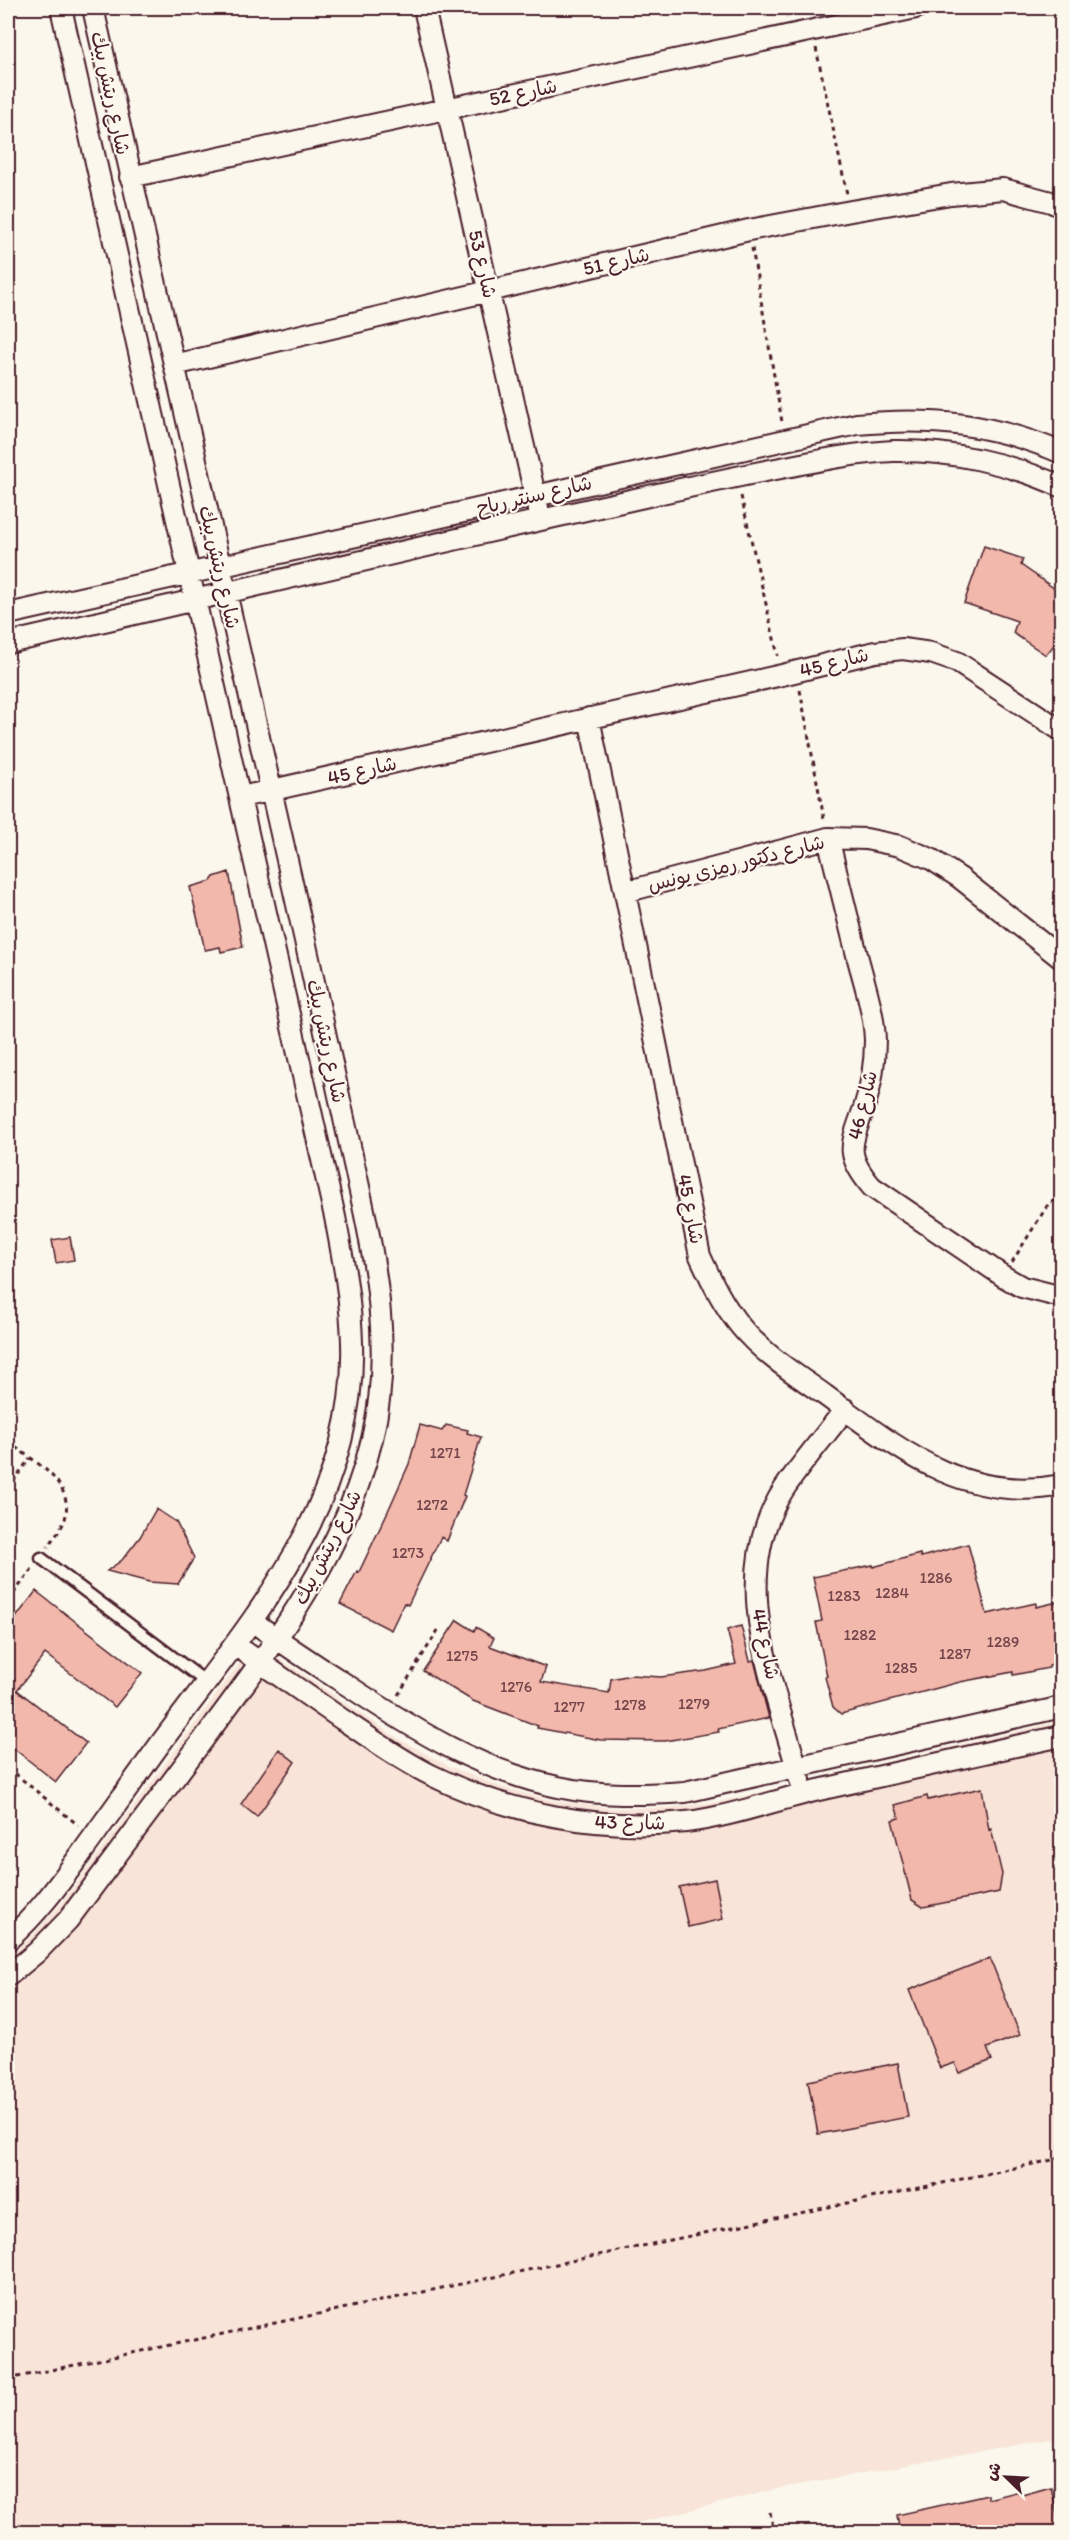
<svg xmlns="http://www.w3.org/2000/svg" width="1069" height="2540" viewBox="0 0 1069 2540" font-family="Itim,'Playpen Sans Arabic',sans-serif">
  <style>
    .built { fill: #f8e4d9 }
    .building { fill: #f2b8ac; stroke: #4a1f2b; stroke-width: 1.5 }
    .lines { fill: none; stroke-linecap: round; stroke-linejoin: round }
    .lane-casing { stroke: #4a1f2b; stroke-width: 15 }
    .street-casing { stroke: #4a1f2b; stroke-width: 24 }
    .path { stroke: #4a1f2b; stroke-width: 3; stroke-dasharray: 4.5 4.5; stroke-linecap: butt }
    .lane { stroke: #fbf7ec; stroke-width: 10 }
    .street { stroke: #fbf7ec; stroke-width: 20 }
    .labels { text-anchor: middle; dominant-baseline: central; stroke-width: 4.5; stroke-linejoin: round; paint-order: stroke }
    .number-label { font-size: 16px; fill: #74454b }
    .street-label { font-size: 20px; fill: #4a1f2b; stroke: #fbf7ec }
  </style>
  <rect width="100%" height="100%" fill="#fbf7ec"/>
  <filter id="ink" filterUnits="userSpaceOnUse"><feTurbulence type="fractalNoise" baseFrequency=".0167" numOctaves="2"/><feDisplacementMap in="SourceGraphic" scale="12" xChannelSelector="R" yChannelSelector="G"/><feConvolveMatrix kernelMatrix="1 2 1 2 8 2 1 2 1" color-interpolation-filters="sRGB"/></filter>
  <g filter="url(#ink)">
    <path class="built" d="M255 1642 399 1739 448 1766 501 1787 555 1801 611 1808H667L723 1801 1061 1721V2437L781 2488 600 2532H8V1957L30 1938 62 1903Z"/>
    <path class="building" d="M984 546 1023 559 1021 565 1062 594V635L1046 655 1013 633 1017 621 964 603Z
      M229 872 243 947 221 952 220 947 205 950 190 887 211 881 214 877Z
      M70 1237 74 1260 56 1263 52 1240Z
      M420 1425 442 1431 446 1425 468 1430 467 1433 481 1437 463 1495 465 1496 447 1541 441 1537 408 1605 404 1603 391 1630 340 1604 357 1571 359 1572 388 1511 409 1464Z
      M156 1509 176 1522 194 1558 178 1584 149 1582 107 1571 122 1560 140 1537Z
      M968 1544 987 1614 1036 1603V1607L1062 1601V1662L1049 1666V1668L1013 1675V1672L960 1682 841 1714 833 1707 825 1677 827 1676 816 1622 822 1621 813 1577 873 1565V1567L920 1554 921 1557Z
      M36 1591 142 1673 115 1707 45 1654 17 1690 86 1743 56 1782 8 1744V1628Z
      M457 1620 474 1631 476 1627 494 1638 490 1646 546 1667 541 1682 609 1693 611 1679 631 1675 661 1677 706 1671 736 1664 727 1630 741 1626 750 1661 754 1660 769 1718 718 1729 719 1732 665 1741 601 1740 537 1728 538 1726 473 1701 423 1671Z
      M279 1749 295 1762 257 1817 241 1804Z
      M982 1788 989 1830 991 1829 1002 1874 999 1892 923 1907 912 1900 892 1820 899 1818 895 1805 927 1796 928 1800Z
      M715 1879 723 1919 688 1927 679 1887Z
      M990 1958 1020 2035 987 2048 992 2060 959 2073 955 2063 940 2068 909 1990Z
      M898 2063 908 2117 818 2134 808 2081Z
      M1051 2487 1061 2532H900L897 2515 988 2495V2499L1020 2491 1022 2495Z"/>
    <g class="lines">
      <defs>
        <path id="lane" d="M41 1558 206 1682"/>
        <path id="street" d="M424 8 538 508
          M130 177 916 8
          M174 365 749 230 851 211 951 194 1003 189 1051 202 1062 207
          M8 614 857 424C932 417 992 423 1062 453
          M8 643C203 599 399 551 595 508 658 494 722 479 786 467 821 460 856 453 893 451 950 450 1010 463 1062 487
          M589 718 700 1256C712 1282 723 1305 741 1327 764 1355 797 1375 826 1396 899 1449 964 1504 1062 1485
          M241 797 782 675 875 652 903 649 931 653 957 662 1062 731
          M828 838C838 879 848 919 858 959 865 985 874 1013 875 1040 875 1063 871 1087 864 1108 851 1145 844 1154 872 1187L1003 1276 1022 1287 1062 1297
          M625 892 828 838 866 839 900 846 931 859 960 878 1062 959
          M252 1621C284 1644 317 1666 350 1687 415 1730 481 1771 558 1787 600 1796 642 1795 685 1792L1062 1707
          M235 1645C271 1670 307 1695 343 1720 372 1739 400 1760 431 1775 509 1814 600 1831 686 1822 731 1817 778 1799 823 1789 902 1771 982 1753 1062 1736
          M800 1780C776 1687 725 1580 784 1489 802 1462 825 1436 845 1409
          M8 1940C39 1913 62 1880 86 1847 109 1815 132 1783 155 1751 246 1626 357 1509 352 1343 351 1300 343 1259 335 1217L61 8
          M8 1976 37 1952 68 1920C113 1860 158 1800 203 1740 272 1647 345 1553 372 1439 396 1340 371 1242 350 1146 335 1076 319 1006 304 936 235 626 161 317 93 8"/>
      </defs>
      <use href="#lane" class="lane-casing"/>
      <use href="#street" class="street-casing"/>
      <path class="path" d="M785 8 787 17
        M816 48 847 194
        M752 248 782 422
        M741 496 778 656
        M800 690 824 819
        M1012 1262 1049 1203 1062 1198
        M8 1442C33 1461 75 1481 65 1519 62 1528 54 1538 48 1547
        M8 1489 30 1458
        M8 1601 32 1569
        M398 1695 440 1627
        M8 1768 78 1825
        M8 2379 1062 2158
        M770 2512 774 2532"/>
      <use href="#lane" class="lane"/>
      <use href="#street" class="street"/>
    </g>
  </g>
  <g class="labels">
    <g class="number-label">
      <text x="445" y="1452">1271</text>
      <text x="432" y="1504">1272</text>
      <text x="408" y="1552">1273</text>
      <text x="936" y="1577">1286</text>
      <text x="892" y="1592">1284</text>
      <text x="844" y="1595">1283</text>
      <text x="860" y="1634">1282</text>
      <text x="1003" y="1641">1289</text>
      <text x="955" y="1653">1287</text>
      <text x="462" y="1655">1275</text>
      <text x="901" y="1667">1285</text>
      <text x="516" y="1686">1276</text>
      <text x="694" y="1703">1279</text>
      <text x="630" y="1704">1278</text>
      <text x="569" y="1706">1277</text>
    </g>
    <g class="street-label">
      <text transform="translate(523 92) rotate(-12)">شارع 52</text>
      <text transform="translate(111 93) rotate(78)">شارع ريتش بيك</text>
      <text transform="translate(616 261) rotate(-13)">شارع 51</text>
      <text transform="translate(483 264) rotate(77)">شارع 53</text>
      <text transform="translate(534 495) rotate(-13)">شارع سنتر رباح</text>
      <text transform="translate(220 567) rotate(77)">شارع ريتش بيك</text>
      <text transform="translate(834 662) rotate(-14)">شارع 45</text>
      <text transform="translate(362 770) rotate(-13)">شارع 45</text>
      <text transform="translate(736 863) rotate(-14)">شارع دكتور رمزى يونس</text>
      <text transform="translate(327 1041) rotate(78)">شارع ريتش بيك</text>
      <text transform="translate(862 1105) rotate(-76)">شارع 46</text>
      <text transform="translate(691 1209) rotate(79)">شارع 45</text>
      <text transform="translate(327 1547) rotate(-63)">شارع ريتش بيك</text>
      <text transform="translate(766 1644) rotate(78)">شارع 44</text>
      <text transform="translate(630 1822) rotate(1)">شارع 43</text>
    </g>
  </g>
  <rect width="1069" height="2540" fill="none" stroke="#fbf7ec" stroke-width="30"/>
  <rect x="15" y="15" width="1039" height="2510" fill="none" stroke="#4a1f2b" stroke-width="2" filter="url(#ink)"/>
  <g transform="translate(1006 2477) rotate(294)" stroke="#fbf7ec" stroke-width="4.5" paint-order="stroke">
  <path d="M0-4.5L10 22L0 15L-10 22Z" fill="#4a1f2b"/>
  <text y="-9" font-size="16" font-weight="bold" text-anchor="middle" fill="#4a1f2b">ش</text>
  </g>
</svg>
